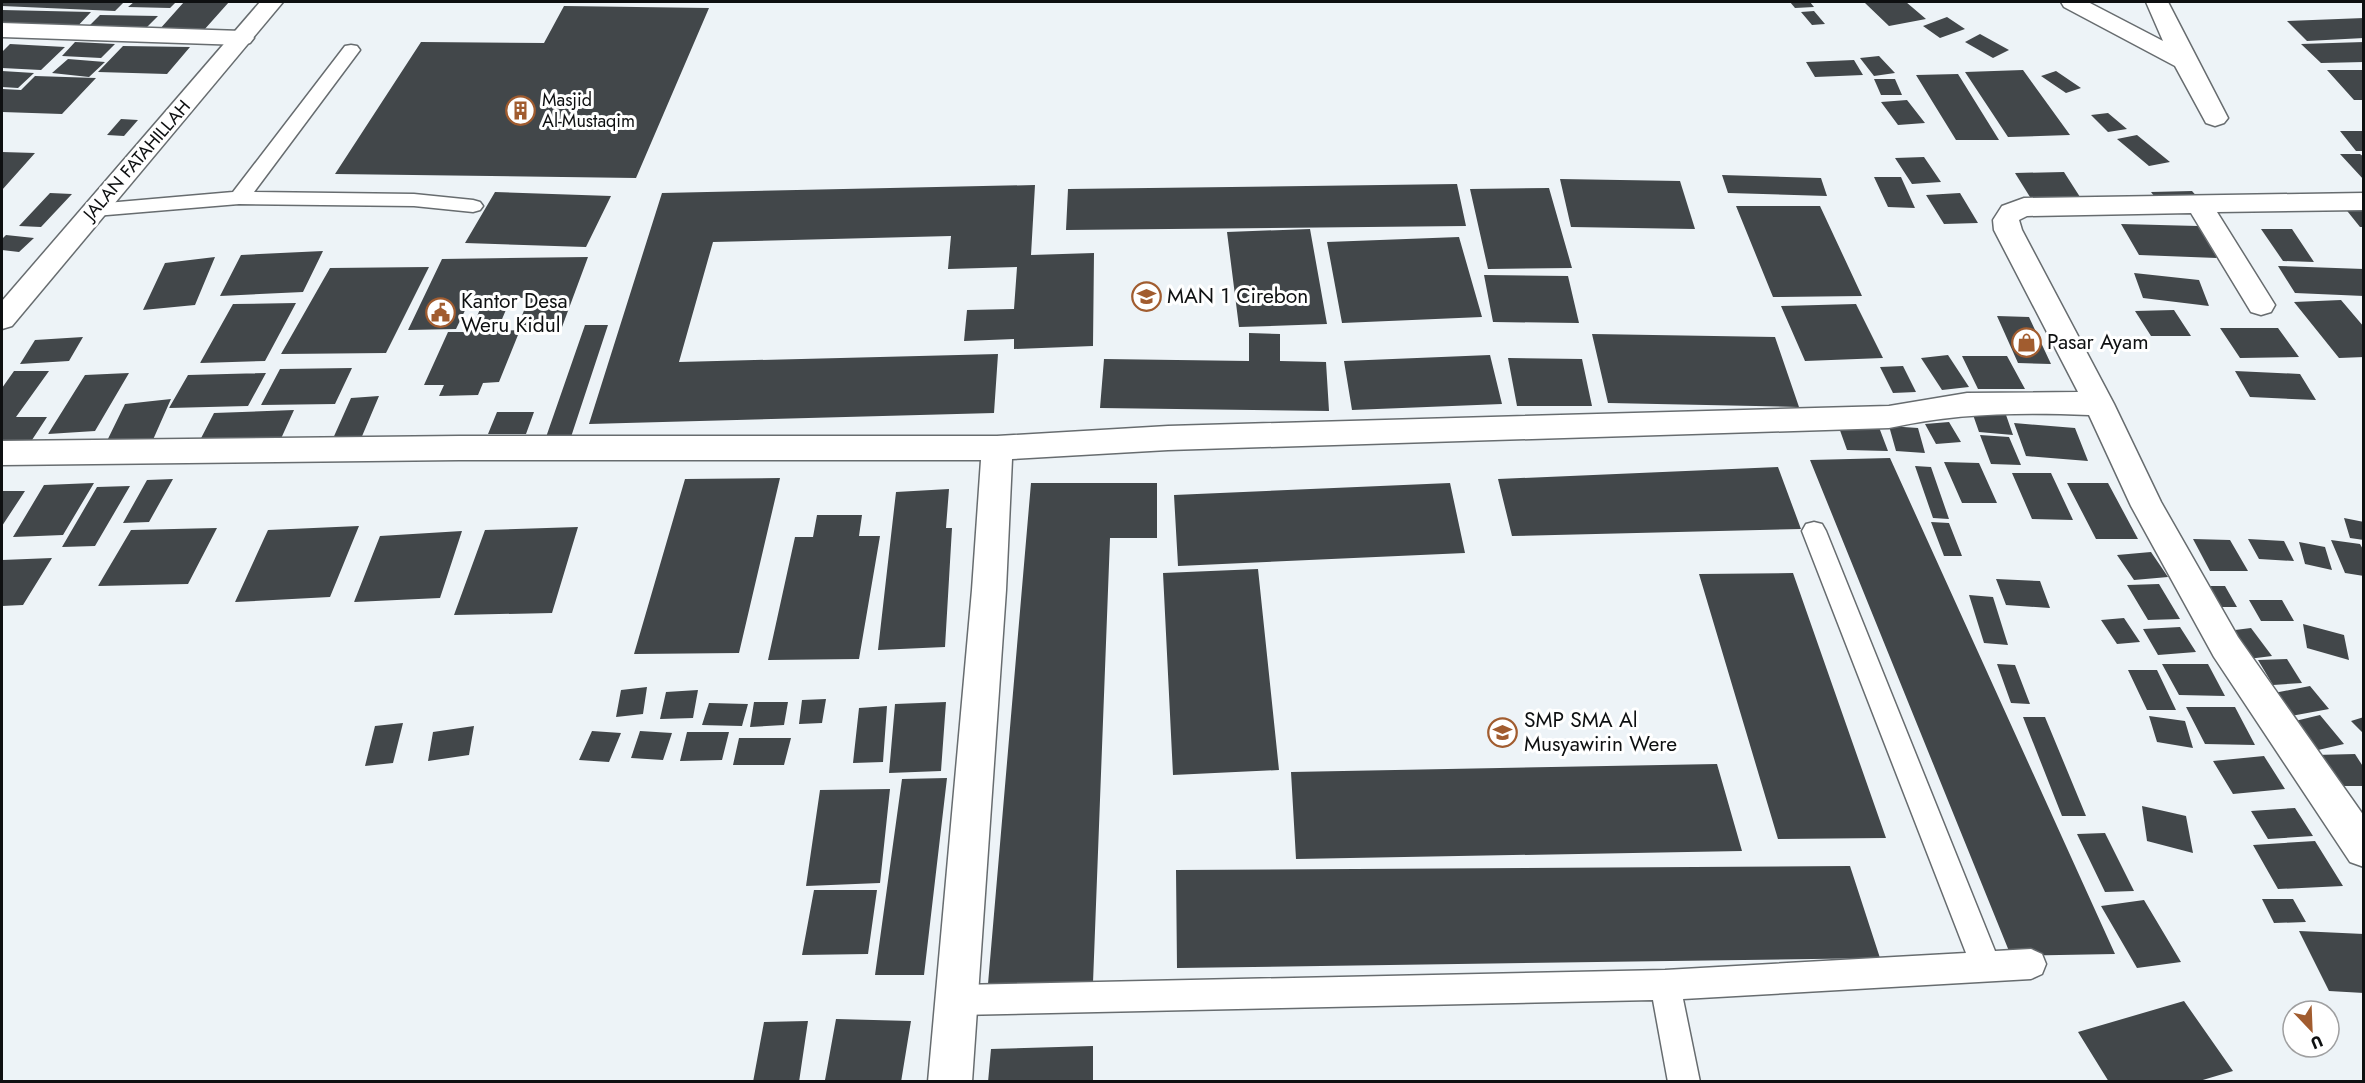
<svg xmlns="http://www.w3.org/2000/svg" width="2365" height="1083" viewBox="0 0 2365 1083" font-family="Jost,sans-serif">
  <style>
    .building { fill: #42474a }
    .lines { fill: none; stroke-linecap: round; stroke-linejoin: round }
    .service-casing { stroke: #676c6f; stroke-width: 3 }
    .minor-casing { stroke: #676c6f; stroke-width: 3 }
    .tertiary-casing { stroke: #676c6f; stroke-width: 3 }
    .service { fill: #fff; fill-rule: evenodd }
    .minor { fill: #fff; fill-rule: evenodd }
    .tertiary { fill: #fff; fill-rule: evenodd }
    .labels { text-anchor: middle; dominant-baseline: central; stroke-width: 6; stroke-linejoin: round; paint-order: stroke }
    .far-poi-label { font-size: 18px; fill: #0e1011; stroke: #fff; text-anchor: start }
    .far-street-label { font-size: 18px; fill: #0e1011; stroke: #fff }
    .poi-label { font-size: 21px; fill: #0e1011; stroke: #fff; text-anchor: start }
  </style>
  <rect width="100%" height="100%" fill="#edf3f7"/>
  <path class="building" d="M2 2H124L115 11 2 6Z
    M134 2H176L170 8 128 7Z
    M184 2H229L204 30H159Z
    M1790 2H1810L1814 7 1795 8Z
    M1876 2H1906L1926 19 1889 26 1865 3Z
    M564 6 709 8 636 178 335 174 421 42 544 43Z
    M2 10 91 12 74 30 2 28Z
    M1814 11 1825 24 1812 25 1801 12Z
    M100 15 158 16 144 30 86 29Z
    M1947 17 1965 29 1940 38 1923 26Z
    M2364 18V38L2307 41 2287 21Z
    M1980 34 2009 50 1993 58 1965 42Z
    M75 42 115 44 101 58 62 56Z
    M2364 42V62L2321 63 2301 44Z
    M10 44 65 47 41 70 2 68V52Z
    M123 46 190 47 167 74 98 72Z
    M1879 56 1895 73 1874 76 1860 58Z
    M68 59 105 62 89 77 52 73Z
    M1854 60 1863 75 1815 77 1806 62Z
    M2023 70 2070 135 2008 137 1965 72Z
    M2327 70H2364V100H2354Z
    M2 71 34 73 18 88 2 87Z
    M2056 71 2081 88 2066 93 2041 76Z
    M1958 74 1999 140H1956L1916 75Z
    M35 76 96 78 62 114 2 112V89L21 90Z
    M1874 79H1895L1902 95H1881Z
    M1907 100 1925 123 1898 125 1881 102Z
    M2108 113 2127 129 2108 132 2091 115Z
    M121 119 138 120 124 136 107 135Z
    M2340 131H2364V151H2356Z
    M2137 135 2170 162 2149 166 2117 139Z
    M2 152 35 153 2 190Z
    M2340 154H2360L2364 157V180Z
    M1924 157 1941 182 1912 184 1895 158Z
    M2064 172 2080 197H2030L2015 173Z
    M1722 175 1821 178 1827 196 1728 193Z
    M1874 177H1901L1915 208 1888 207Z
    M1560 179 1680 181 1695 229 1571 227Z
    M1457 184 1466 226 1066 230 1068 189Z
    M1035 185 1031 255 1094 253 1093 346 1014 349V339L964 341 967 310 1014 309 1017 267 948 269 951 236 713 242 679 362 998 354 994 413 589 424 662 193Z
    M1549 188 1572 268 1488 269 1470 189Z
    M2192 191 2200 200 2158 201 2151 192Z
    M495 192 611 196 586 247 465 243Z
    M50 193 72 194 41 227 19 226Z
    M1960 193 1978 223 1944 224 1926 195Z
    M2340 202 2364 203V227H2360Z
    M1736 206H1820L1862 296 1773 297Z
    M2121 224 2198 226 2217 258 2139 255Z
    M1310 229 1327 324 1239 327 1227 232Z
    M2261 229H2292L2314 262 2283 261Z
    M6 235 34 238 19 252 2 250V239Z
    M1459 237 1482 317 1342 323 1327 242Z
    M323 251 303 292 220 296 241 255Z
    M215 257 195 305 143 310 165 263Z
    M588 257 562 327 517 328 529 298H511L497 331 520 330 499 382 483 383 478 395 439 396 444 385H424L448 332H470L485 298H471L456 329 408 330 442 259Z
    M2278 266 2364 269V296L2295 293Z
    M429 267 386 353 281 354 330 268Z
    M2134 273 2199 280 2209 306 2143 298Z
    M1484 275 1568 276 1579 323 1493 322Z
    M2341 300 2364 327V357L2339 358 2294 302Z
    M296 303 265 361 200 363 233 304Z
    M1856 304 1883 358 1805 361 1781 306Z
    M2174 310 2191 336H2151L2135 311Z
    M1997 316 2029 317 2051 364 2018 363Z
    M585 325H608L570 440H545Z
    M2220 328H2278L2299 357 2240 358Z
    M1249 333 1280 334V361L1326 362 1329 411 1100 408 1104 359 1249 361Z
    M1592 334 1775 337 1799 407 1608 403Z
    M83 337 69 361 20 364 35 340Z
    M1490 355 1502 404 1352 410 1344 361Z
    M1948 355 1969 387 1942 390 1921 358Z
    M1962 356H2007L2025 389H1978Z
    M1508 358 1582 359 1592 406H1517Z
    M1903 366 1916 392 1893 393 1880 367Z
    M352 368 335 404 261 405 280 369Z
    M14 371H49L16 417H47L30 443H2V388Z
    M2235 371 2300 374 2316 400 2250 397Z
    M129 373 95 431 48 434 85 375Z
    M266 373 248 406 169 408 188 375Z
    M379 396 360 441 331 443 351 398Z
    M171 399 152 442 104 447 125 404Z
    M1971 409 2005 412 2013 435 1979 432Z
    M294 410 279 443 197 446 214 413Z
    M497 412H534L526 434H488Z
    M1837 422H1877L1888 451 1847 450Z
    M1949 422 1961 442 1936 444 1925 424Z
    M2014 423 2075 428 2088 461 2026 456Z
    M1889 426 1918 428 1925 453 1896 451Z
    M1980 435 2009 437 2021 465 1991 464Z
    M1890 458 2115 954 2011 956 1810 460Z
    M1944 462 1979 463 1997 503H1962Z
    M1915 466 1931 467 1949 519 1933 518Z
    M1778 467 1801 529 1512 536 1498 479Z
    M2012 473H2051L2073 520 2032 519Z
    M780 478 739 653 634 654 685 479Z
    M173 479 149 522 123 523 147 480Z
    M94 483 63 535 13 537 44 485Z
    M1031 483H1157V538H1110L1093 983 988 984Z
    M1450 483 1465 553 1178 566 1174 495Z
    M2067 483H2108L2138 539H2096Z
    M130 486 95 546 62 547 97 487Z
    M949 489 946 528H952L945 647 878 650 896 492Z
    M2 491H25L2 526Z
    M817 515H862L859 536H880L859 659 768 660 795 537H813Z
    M2344 518 2364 522V540L2350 538Z
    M1931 522 1949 523 1962 556H1944Z
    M359 526 330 597 235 602 268 530Z
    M578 527 552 613 454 615 485 530Z
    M217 528 188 584 98 586 131 530Z
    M462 531 440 598 354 602 380 536Z
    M2193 539 2230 540 2248 571H2210Z
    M2248 539 2284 541 2294 561 2259 559Z
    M2331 540 2360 544 2364 551V576L2345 573Z
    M2299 542 2325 547 2332 570 2305 564Z
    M2151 552 2168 577 2134 580 2117 555Z
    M52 558 23 605 2 606V560Z
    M1258 569 1279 770 1173 775 1163 573Z
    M1793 573 1886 838 1778 839 1699 574Z
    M1996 579 2040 581 2050 608 2006 605Z
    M2159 584 2180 619 2148 620 2127 585Z
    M2201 586H2225L2237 607H2213Z
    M1969 595 1993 597 2008 645 1984 643Z
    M2249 600H2282L2294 621H2261Z
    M2124 618 2140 642 2117 644 2101 620Z
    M2303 624 2344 635 2349 660 2307 648Z
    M2180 627 2196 652 2158 655 2143 629Z
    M2251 628 2272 656 2248 659 2227 631Z
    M2287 659 2302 683 2273 685 2258 660Z
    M1997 664 2015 665 2030 704 2011 703Z
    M2162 664H2208L2225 696 2179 695Z
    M2128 670H2157L2176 710H2147Z
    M2310 686 2329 709 2291 716 2274 693Z
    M647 687 643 714 616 717 621 690Z
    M698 690 693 718 660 719 666 692Z
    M826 699 822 723 799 724 802 700Z
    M754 702H788L784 725 750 727Z
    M946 702 941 771 889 773 895 704Z
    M709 703 748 704 742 726 702 725Z
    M887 706 883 762 853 763 859 708Z
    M2186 707H2235L2255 745 2205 744Z
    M2320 715 2344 744 2314 751 2291 722Z
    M2149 716 2185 721 2193 748 2157 742Z
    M2023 717H2045L2086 816H2062Z
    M2364 717V734L2351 721Z
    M403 723 393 763 365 766 375 726Z
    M474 726 469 755 428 761 433 732Z
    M592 731 621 733 609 762 579 760Z
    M640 731 672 733 663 760 631 758Z
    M687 732H729L722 760 680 761Z
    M739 738H791L784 765H733Z
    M2355 754 2364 768V786H2334L2315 755Z
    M2264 756 2285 789 2233 794 2213 761Z
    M1717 764 1742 851 1296 859 1291 772Z
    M947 778 924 975H875L902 779Z
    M890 789 880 883 806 886 820 790Z
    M2142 806 2186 816 2193 853 2147 841Z
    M2295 808 2313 836 2268 839 2251 811Z
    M2105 833 2134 891 2105 892 2077 834Z
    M2315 841 2343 886 2278 889 2253 845Z
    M1850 866 1880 958 1177 968 1176 870Z
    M814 890H877L868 954 802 955Z
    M2262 899H2293L2306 922 2274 923Z
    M2144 900 2181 962 2137 968 2101 906Z
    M2299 931 2364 934V993L2329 991Z
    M2184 1001 2233 1071 2196 1082H2109L2078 1032Z
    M836 1019 911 1021 901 1082 825 1080Z
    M808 1021 799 1082H753L764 1022Z
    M1093 1046V1082H988L991 1049Z"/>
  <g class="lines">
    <defs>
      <path id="service" d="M351 45 357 46 360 50 254 192 414 194 473 200 480 202 483 206 480 210 473 212 414 206 239 204 95 216 88 214 85 210 88 206 95 204 233 192 345 46Z
        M1814 522 1822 524 1826 531 1995 951 2031 949 2042 954 2046 964 2042 974 2031 979 1683 999 1700 1082H1668L1653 1000 958 1015 947 1011 943 1000 947 989 958 985 1665 970 1966 953 1802 531 1806 524Z"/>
      <path id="minor" d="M2061 2H2088L2163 41 2146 2H2168L2228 118 2224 123 2215 126 2206 123 2175 66 2064 7Z
        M2 23 242 31 250 33 254 38 250 43 242 45 2 37Z
        M2364 193 2362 210 2217 212 2275 305 2271 312 2261 315 2251 312 2191 213 2027 216 2019 220 2022 230 2114 404 2161 502 2238 637 2364 816V867L2350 862 2214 657 2131 506 2089 415C2021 412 1955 413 1889 428L1168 450 1012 459 1006 590 972 1082H928L972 590 981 460H459L2 465V441L459 436H997L1168 426 1889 406 1967 393 2078 392 1994 230 1993 220 2002 206 2024 198Z"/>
      <path id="tertiary" d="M260 2H283L12 326 2 329V301Z"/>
    </defs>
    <use href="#service" class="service-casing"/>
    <use href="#minor" class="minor-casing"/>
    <use href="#tertiary" class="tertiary-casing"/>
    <use href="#service" class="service"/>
    <use href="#minor" class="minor"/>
    <use href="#tertiary" class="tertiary"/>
  </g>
  <defs>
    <symbol id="building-ring" viewBox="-11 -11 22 22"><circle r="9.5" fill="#fff" stroke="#a15c2f" stroke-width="1.5"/><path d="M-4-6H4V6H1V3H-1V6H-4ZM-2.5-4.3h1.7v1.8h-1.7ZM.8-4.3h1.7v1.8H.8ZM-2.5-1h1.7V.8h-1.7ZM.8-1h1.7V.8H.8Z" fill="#a15c2f"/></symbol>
    <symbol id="school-ring" viewBox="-11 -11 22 22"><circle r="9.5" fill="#fff" stroke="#a15c2f" stroke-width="1.5"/><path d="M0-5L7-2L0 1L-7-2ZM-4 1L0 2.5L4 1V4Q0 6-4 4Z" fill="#a15c2f"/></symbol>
    <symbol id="civic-ring" viewBox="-11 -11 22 22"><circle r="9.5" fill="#fff" stroke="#a15c2f" stroke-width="1.5"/><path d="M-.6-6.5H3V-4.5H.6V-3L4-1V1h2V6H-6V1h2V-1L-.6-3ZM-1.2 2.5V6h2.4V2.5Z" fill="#a15c2f"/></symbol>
    <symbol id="shop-ring" viewBox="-11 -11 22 22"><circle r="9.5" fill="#fff" stroke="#a15c2f" stroke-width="1.5"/><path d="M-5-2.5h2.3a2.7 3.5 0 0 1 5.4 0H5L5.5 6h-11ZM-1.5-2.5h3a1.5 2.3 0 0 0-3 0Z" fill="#a15c2f"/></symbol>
  </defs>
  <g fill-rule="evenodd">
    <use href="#building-ring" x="504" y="94" width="33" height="33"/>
    <use href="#school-ring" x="1130" y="280" width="33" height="33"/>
    <use href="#civic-ring" x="424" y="296" width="33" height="33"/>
    <use href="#shop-ring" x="2010" y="326" width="33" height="33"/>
    <use href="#school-ring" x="1486" y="716" width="33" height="33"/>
  </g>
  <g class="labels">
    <g class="far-poi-label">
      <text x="542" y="100">Masjid<tspan x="542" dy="21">Al-Mustaqim</tspan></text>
    </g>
    <g class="far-street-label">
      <text transform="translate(137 160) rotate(-49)">JALAN FATAHILLAH</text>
    </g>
    <g class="poi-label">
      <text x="1167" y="296">MAN 1 Cirebon</text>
      <text x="461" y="301">Kantor Desa<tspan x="461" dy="24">Weru Kidul</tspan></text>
      <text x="2047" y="342">Pasar Ayam</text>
      <text x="1524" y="720">SMP SMA Al<tspan x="1524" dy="24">Musyawirin Were</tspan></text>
    </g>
  </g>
  <rect width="2365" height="1083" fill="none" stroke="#0e1011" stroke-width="6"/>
  <g transform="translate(2311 1029) rotate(157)"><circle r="28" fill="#ffffff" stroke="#9f9fa0" stroke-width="1.5"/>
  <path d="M0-4.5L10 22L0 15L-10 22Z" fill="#a15c2f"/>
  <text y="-9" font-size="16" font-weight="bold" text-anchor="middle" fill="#0e1011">U</text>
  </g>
</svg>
